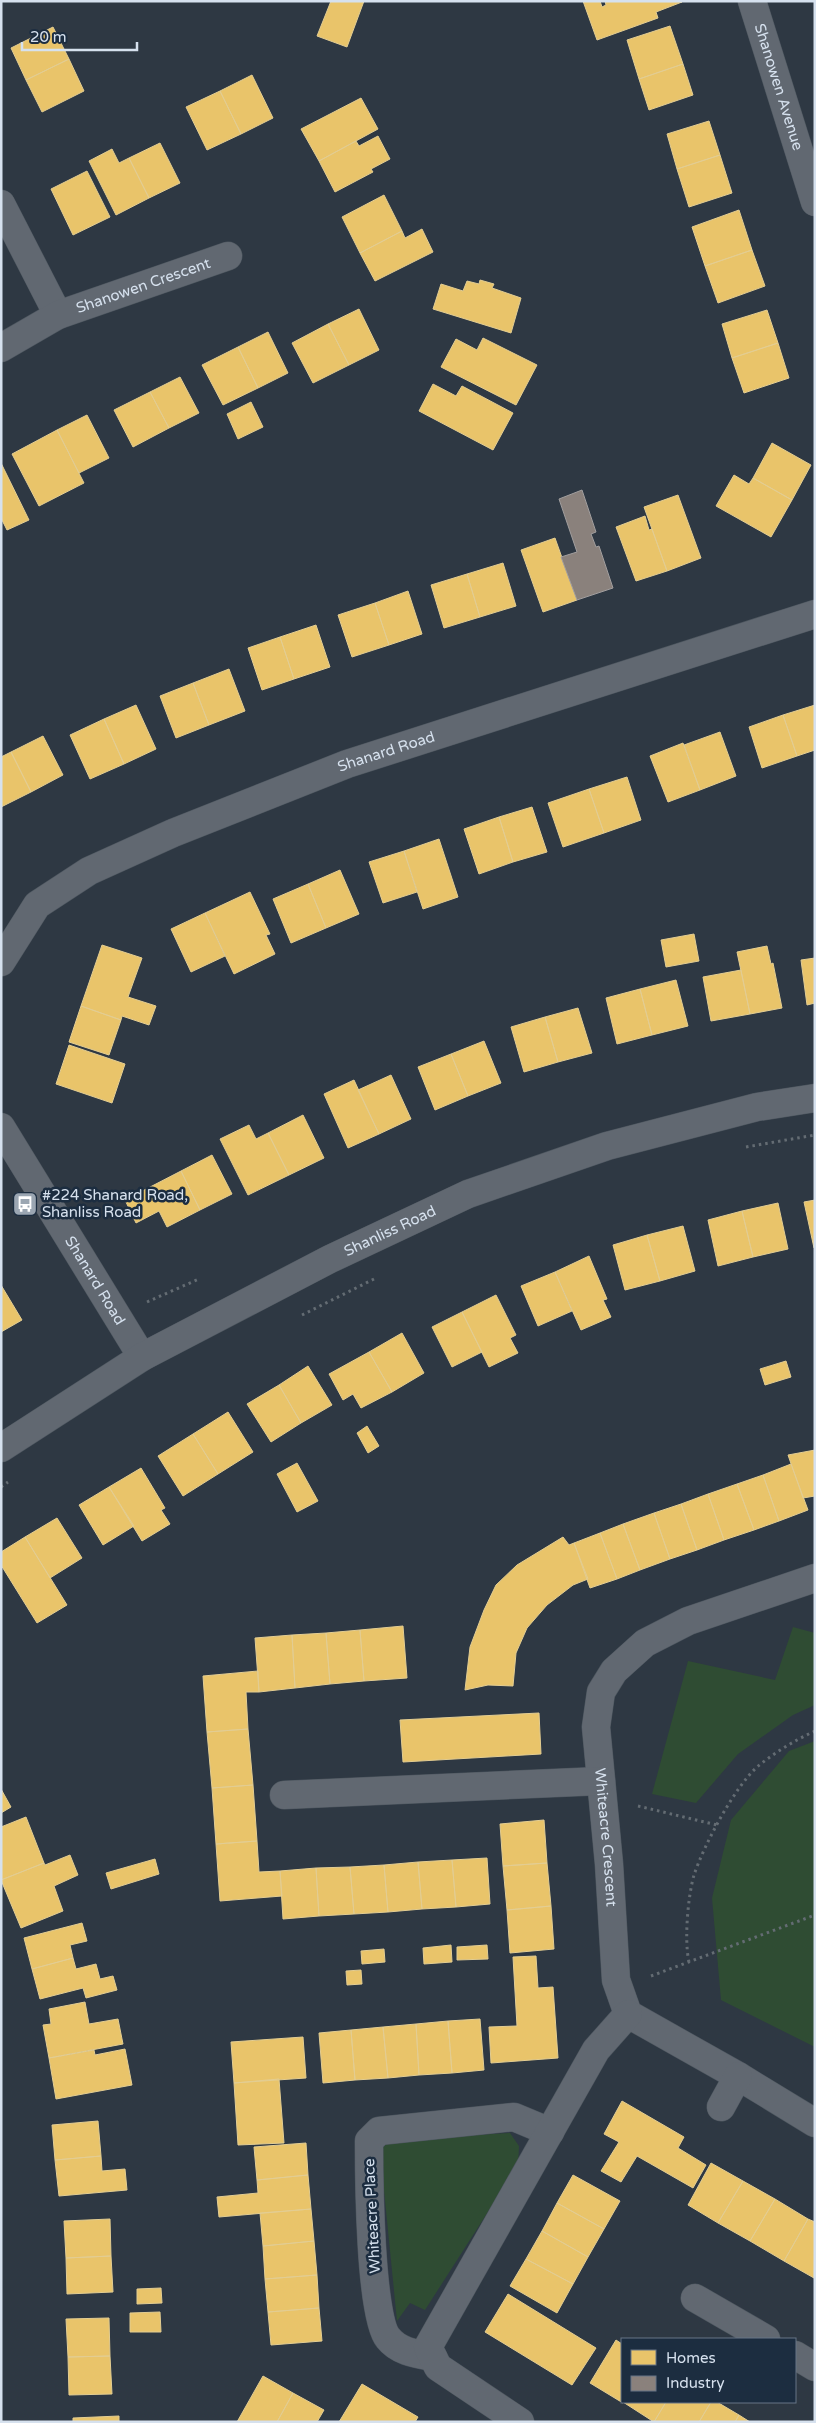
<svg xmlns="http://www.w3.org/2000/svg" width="816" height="2423" viewBox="0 0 816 2423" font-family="'Varela Round',sans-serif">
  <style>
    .green { fill: #2f4c33 }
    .homes { fill: #e9c46a; stroke: #e3cd92 }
    .industry { fill: #8a817c; stroke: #a19e9e }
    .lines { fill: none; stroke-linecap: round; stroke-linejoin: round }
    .minor-casing { stroke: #4d565f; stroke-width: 29 }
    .path { stroke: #646c73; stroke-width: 3; stroke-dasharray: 2.5 4; stroke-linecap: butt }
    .minor { stroke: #616871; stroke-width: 28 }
    .labels { text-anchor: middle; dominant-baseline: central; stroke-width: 5; stroke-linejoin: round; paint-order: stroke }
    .street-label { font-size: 15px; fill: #d6e1ee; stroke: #1c2d40 }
    .poi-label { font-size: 15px; fill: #d6e1ee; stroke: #1c2d40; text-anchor: start }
  </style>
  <rect width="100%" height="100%" fill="#2e3843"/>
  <path class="green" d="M793 1627 815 1633V1705L793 1715 738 1754 696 1803 652 1794 688 1661 775 1680Z
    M815 1741V2047L721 2000 712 1898 731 1820 789 1751Z
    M510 2133 519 2146 518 2165 425 2310 410 2303 397 2321 380 2150 391 2140Z"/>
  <path class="homes" d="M331 1H364L347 47 317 36Z
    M583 1H600L602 7 606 5 605 1 682 2 656 12 658 18 597 40Z
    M670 26 683 64 639 79 627 40Z
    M53 27 69 59 26 80 11 48Z
    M69 59 84 91 42 112 26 80Z
    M683 64 693 95 649 110 639 79Z
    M252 75 273 118 241 134 220 91Z
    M220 91 241 134 207 150 186 107Z
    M361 98 378 129 319 161 301 129Z
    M709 121 720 155 677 169 667 134Z
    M378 136 390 159 371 169 373 172 335 192 319 161 356 141 359 146Z
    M160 143 180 183 149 198 129 158Z
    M112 149 119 163 129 158 149 198 116 215 89 161Z
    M720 155 732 193 689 207 677 169Z
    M87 171 110 217 73 235 51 189Z
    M384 195 402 231 360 253 342 217Z
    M739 210 752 250 705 266 692 227Z
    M422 229 433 252 375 281 360 253 402 231 405 238Z
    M752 250 765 286 718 303 705 266Z
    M480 280 494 284 492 288 521 298 511 333 433 309 441 284 463 291 467 281 479 284Z
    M359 309 379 350 349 365 328 324Z
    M767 310 778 343 732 358 722 324Z
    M328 324 349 365 313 383 292 343Z
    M268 332 288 373 258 388 238 347Z
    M483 338 537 365 516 405 441 367 456 339 477 350Z
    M778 343 789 378 744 393 732 358Z
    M238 347 258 388 223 405 202 365Z
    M180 377 199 413 169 428 150 392Z
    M433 384 456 396 462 386 513 413 493 450 419 411Z
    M150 392 169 428 133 447 114 410Z
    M251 402 263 427 238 439 227 414Z
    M87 415 109 458 79 473 57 430Z
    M57 430 84 483 39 506 12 454Z
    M772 443 811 465 792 500 753 478Z
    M1 463 29 520 7 530 1 518Z
    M734 475 749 484 753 478 792 500 771 537 716 506Z
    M678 495 701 558 667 571 644 507Z
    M645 516 649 530 652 529 667 571 636 581 616 527Z
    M555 538 577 600 543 612 521 550Z
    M503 563 516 606 480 617 467 574Z
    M467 574 480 617 444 628 431 585Z
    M408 591 422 634 389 645 375 603Z
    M375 603 389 645 352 657 338 615Z
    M316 625 330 667 294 679 280 637Z
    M280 637 294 679 262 690 248 648Z
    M229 669 245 711 209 725 193 683Z
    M193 683 209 725 176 738 160 696Z
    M136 705 156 749 124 764 104 719Z
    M815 705V750L797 756 783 715Z
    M783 715 797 756 762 768 749 727Z
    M104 719 124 764 90 779 70 735Z
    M720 732 736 776 700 790 684 745Z
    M43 736 63 775 31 792 11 752Z
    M683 743 700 790 668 802 650 756Z
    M11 752 31 792 1 807V757Z
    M627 777 641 820 604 833 589 789Z
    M589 789 604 833 563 847 548 803Z
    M532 807 547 852 513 862 499 817Z
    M499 817 513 862 479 874 464 829Z
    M439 839 458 897 423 909 404 851Z
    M404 851 417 892 383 903 369 862Z
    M340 870 359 914 326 928 308 884Z
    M308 884 326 928 291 943 273 899Z
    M250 892 270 934 266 935 275 954 234 974 205 913Z
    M205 913 225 956 191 972 171 929Z
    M694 934 699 961 666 967 661 940Z
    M102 945 142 958 128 997 156 1006 149 1025 122 1016 121 1020 81 1006Z
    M767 946 771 964 773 963 782 1008 750 1014 737 952Z
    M815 958V1003L807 1005 801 960Z
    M741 970 750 1014 711 1021 703 977Z
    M676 980 688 1026 652 1035 640 989Z
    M640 989 652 1035 617 1044 606 998Z
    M81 1006 121 1020 109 1055 69 1042Z
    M578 1008 592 1053 558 1062 545 1017Z
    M545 1017 558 1062 524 1072 511 1027Z
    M484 1041 501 1083 468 1096 451 1054Z
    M69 1045 125 1064 112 1103 56 1084Z
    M451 1054 468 1096 435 1110 418 1067Z
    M391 1075 411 1119 379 1134 358 1090Z
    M354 1080 379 1134 348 1148 324 1094Z
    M303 1115 324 1158 289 1175 268 1133Z
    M249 1125 256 1139 268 1133 289 1175 248 1195 220 1139Z
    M212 1155 232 1194 200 1210 181 1171Z
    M181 1171 200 1210 167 1227 159 1211 136 1223 125 1200Z
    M815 1200V1248H814L804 1202Z
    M778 1203 788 1249 753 1257 742 1211Z
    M742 1211 753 1257 718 1266 708 1220Z
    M683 1226 695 1271 660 1281 647 1235Z
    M647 1235 660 1281 625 1290 613 1245Z
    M589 1256 607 1299 603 1300 611 1317 581 1330 555 1272Z
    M555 1272 572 1311 538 1326 521 1286Z
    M1 1285 22 1320 1 1332Z
    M496 1295 516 1335 510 1338 518 1353 489 1367 462 1312Z
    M462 1312 482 1352 452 1367 432 1327Z
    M402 1333 424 1373 392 1392 369 1352Z
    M369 1352 392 1392 361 1408 353 1394 343 1400 329 1374Z
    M786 1361 791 1377 765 1385 760 1369Z
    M308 1366 332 1405 301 1423 279 1385Z
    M279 1385 301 1423 271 1442 247 1404Z
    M228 1412 253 1452 218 1474 193 1434Z
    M367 1426 379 1446 368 1453 357 1433Z
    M193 1434 218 1474 183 1496 158 1456Z
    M815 1450V1496L803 1498 788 1455Z
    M297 1463 318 1501 297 1512 277 1474Z
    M791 1464 808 1510 779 1521 763 1475Z
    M141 1468 165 1508 161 1510 170 1524 142 1541 109 1487Z
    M763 1475 779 1521 754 1530 737 1484Z
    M737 1484 754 1530 724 1540 708 1494Z
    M109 1487 134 1526 103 1545 79 1505Z
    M708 1494 724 1540 697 1550 681 1504Z
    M681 1504 697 1550 670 1559 654 1513Z
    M654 1513 670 1559 640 1570 623 1524Z
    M57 1518 82 1558 50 1578 25 1537Z
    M623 1524 640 1570 617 1579 600 1533Z
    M600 1533 617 1579 590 1588 574 1543Z
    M25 1537 67 1605 37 1623 1 1565V1552Z
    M563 1537 569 1545 574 1543 588 1579 573 1585 547 1605 527 1628 516 1653 513 1686 488 1685 465 1690 470 1647 484 1610 496 1585 517 1565Z
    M403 1626 407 1678 364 1681 360 1630Z
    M360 1630 364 1681 330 1684 326 1633Z
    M326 1633 330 1684 295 1688 292 1635Z
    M292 1635 295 1688 259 1692 255 1638Z
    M258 1671 259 1692H246L248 1729 207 1732 203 1676Z
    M539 1713 541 1754 403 1762 400 1720Z
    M248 1729 253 1785 212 1788 207 1732Z
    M253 1785 257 1841 216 1844 212 1788Z
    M1 1789 11 1807 1 1813Z
    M26 1817 44 1863 1 1880V1827Z
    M544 1820 547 1863 503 1866 500 1824Z
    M257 1841 259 1872 280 1871 282 1896 220 1901 216 1844Z
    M70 1855 78 1875 54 1886 63 1911 21 1928 1 1880 44 1863 45 1865Z
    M487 1858 490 1904 456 1907 452 1860Z
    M155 1859 159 1874 111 1889 106 1873Z
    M452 1860 456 1907 422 1909 418 1862Z
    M418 1862 422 1909 388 1912 384 1865Z
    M547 1863 551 1906 507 1910 503 1866Z
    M384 1865 388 1912 354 1914 350 1867Z
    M350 1867 354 1914 319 1916 316 1868Z
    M316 1868 319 1916 283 1919 280 1871Z
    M551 1906 554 1949 510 1953 507 1910Z
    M82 1923 87 1941 70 1945 73 1958 32 1969 24 1938Z
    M451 1945 452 1962 424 1964 423 1948Z
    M487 1945 488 1959 457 1960V1947Z
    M384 1949 385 1962 362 1964 361 1951Z
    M536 1956 538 1988 553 1987 558 2058 491 2063 489 2027 517 2026 513 1957Z
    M73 1958 76 1969 96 1964 100 1979 113 1976 117 1990 86 1998 83 1988 40 1999 32 1969Z
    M361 1970 362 1984 347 1985 346 1971Z
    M85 2002 89 2024 118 2019 123 2044 49 2058 43 2025 51 2024 49 2009Z
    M480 2019 484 2070 452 2073 448 2021Z
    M448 2021 452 2073 419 2075 416 2024Z
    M416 2024 419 2075 388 2078 383 2027Z
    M383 2027 388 2078 355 2080 351 2030Z
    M351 2030 355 2080 323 2083 319 2033Z
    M303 2037 306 2078 234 2083 231 2042Z
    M125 2049 132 2085 56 2099 49 2058 94 2050 95 2055Z
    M279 2079 284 2143 238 2145 234 2083Z
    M622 2101 684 2137 678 2148 706 2165 693 2188 637 2156 621 2182 601 2171 619 2142 604 2134Z
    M98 2121 101 2156 55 2160 52 2125Z
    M306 2143 308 2175 257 2180 254 2147Z
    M101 2156 102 2171 125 2169 127 2190 59 2196 55 2160Z
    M711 2163 743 2181 718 2223 688 2205Z
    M308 2175 311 2209 219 2217 217 2197 258 2193 257 2180Z
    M573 2175 620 2201 604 2229 557 2203Z
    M743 2181 775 2199 750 2241 718 2223Z
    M775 2199 808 2219 784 2261 750 2241Z
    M557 2203 604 2229 588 2257 542 2231Z
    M311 2209 314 2241 263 2246 260 2213Z
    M110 2219 111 2256 66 2258 64 2221Z
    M808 2219 815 2222 814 2278 784 2261Z
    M542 2231 588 2257 573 2284 526 2259Z
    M314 2241 317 2275 265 2279 263 2246Z
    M111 2256 113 2292 67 2294 66 2258Z
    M526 2259 573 2284 557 2313 510 2286Z
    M317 2275 319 2308 268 2312 265 2279Z
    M161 2288 162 2303 137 2304V2289Z
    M508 2294 596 2348 572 2385 485 2332Z
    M319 2308 322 2341 271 2345 268 2312Z
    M160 2312 161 2332H130V2313Z
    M109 2318 110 2356 68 2357 66 2319Z
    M616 2340 622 2344 623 2403 590 2383Z
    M110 2356 112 2394 69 2395 68 2357Z
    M263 2376 293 2393 277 2422H237Z
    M362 2384 418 2417 415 2422H339Z
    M293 2393 324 2410 317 2422H277Z
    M623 2402H666L654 2422Z
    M666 2402H711L699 2422H654Z
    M711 2402H717L739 2415 735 2422H699Z
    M739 2415 750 2422H735Z
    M119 2416V2422H73V2418Z"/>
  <path class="industry" d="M582 490 596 532 591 534 596 547 599 546 613 588 577 600 561 557 577 552 559 499Z"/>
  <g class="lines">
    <defs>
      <g id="minor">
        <path id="s1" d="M752 1 815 202"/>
        <path d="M1 204 58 315"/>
        <path id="s2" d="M1 348 58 315 228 256"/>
        <path id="s3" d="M1 962 37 905 89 871 173 833 347 764 815 614"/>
        <path id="s4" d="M1 1127 142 1357"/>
        <path id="s5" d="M1 1448 142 1357 330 1259 468 1194 607 1146 757 1107 815 1098"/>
        <path id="s6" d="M815 1578 688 1621 645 1643 614 1671 601 1692 596 1727 609 1864 616 1980 628 2014 738 2076 815 2123"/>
        <path d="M284 1795 601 1781"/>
        <path d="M721 2107 738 2076"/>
        <path d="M695 2298 766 2339"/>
        <path d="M795 2355 815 2367"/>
        <path d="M433 2357C417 2354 399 2352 388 2338 370 2317 369 2175 369 2141L379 2131 514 2117 550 2132"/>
        <path d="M520 2422 438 2367 428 2347 596 2050 628 2014"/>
      </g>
    </defs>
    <use href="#minor" class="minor-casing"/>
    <path class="path" d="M746 1147 815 1135
      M147 1302 199 1279
      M302 1315 374 1279
      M1 1487 8 1482
      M638 1806 717 1825
      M689 1962C684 1940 688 1896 694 1875 704 1845 734 1788 757 1767 774 1753 795 1740 815 1731
      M651 1976 815 1915"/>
    <use href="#minor" class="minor"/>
  </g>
  <defs>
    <symbol id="bus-square" viewBox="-11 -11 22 22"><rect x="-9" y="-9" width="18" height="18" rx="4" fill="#9ba6b2" stroke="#1c2d40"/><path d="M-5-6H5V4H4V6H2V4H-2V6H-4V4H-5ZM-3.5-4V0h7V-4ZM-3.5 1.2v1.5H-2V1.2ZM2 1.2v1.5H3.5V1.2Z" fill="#fff"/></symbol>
  </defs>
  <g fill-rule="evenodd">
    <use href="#bus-square" x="11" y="1190" width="28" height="28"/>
  </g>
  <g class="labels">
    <g class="street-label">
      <text stroke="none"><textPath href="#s1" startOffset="90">Shanowen Avenue</textPath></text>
      <text stroke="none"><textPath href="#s2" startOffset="156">Shanowen Crescent</textPath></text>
      <text stroke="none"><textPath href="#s3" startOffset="450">Shanard Road</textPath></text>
      <text stroke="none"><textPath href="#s5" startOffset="446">Shanliss Road</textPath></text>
      <text stroke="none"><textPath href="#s4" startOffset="180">Shanard Road</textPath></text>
      <text stroke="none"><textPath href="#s6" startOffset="395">Whiteacre Crescent</textPath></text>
      <text transform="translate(372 2216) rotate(-93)">Whiteacre Place</text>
    </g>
    <g class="poi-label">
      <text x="42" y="1195">#224 Shanard Road,<tspan x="42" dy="17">Shanliss Road</tspan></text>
    </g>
  </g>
  <rect width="816" height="2423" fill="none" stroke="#d6e1ee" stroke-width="5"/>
  <rect x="621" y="2338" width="175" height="65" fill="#1c2d40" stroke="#667586"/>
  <rect x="631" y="2350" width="25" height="15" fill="#e9c46a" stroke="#667586"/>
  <text x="666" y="2363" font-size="15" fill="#d6e1ee">Homes</text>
  <rect x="631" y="2376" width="25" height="15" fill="#8a817c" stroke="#667586"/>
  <text x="666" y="2388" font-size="15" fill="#d6e1ee">Industry</text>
  <path d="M22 42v8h115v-8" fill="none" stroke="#d6e1ee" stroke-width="2.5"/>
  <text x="30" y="42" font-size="15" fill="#d6e1ee" stroke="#1c2d40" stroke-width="4" paint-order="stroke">20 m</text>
</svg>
